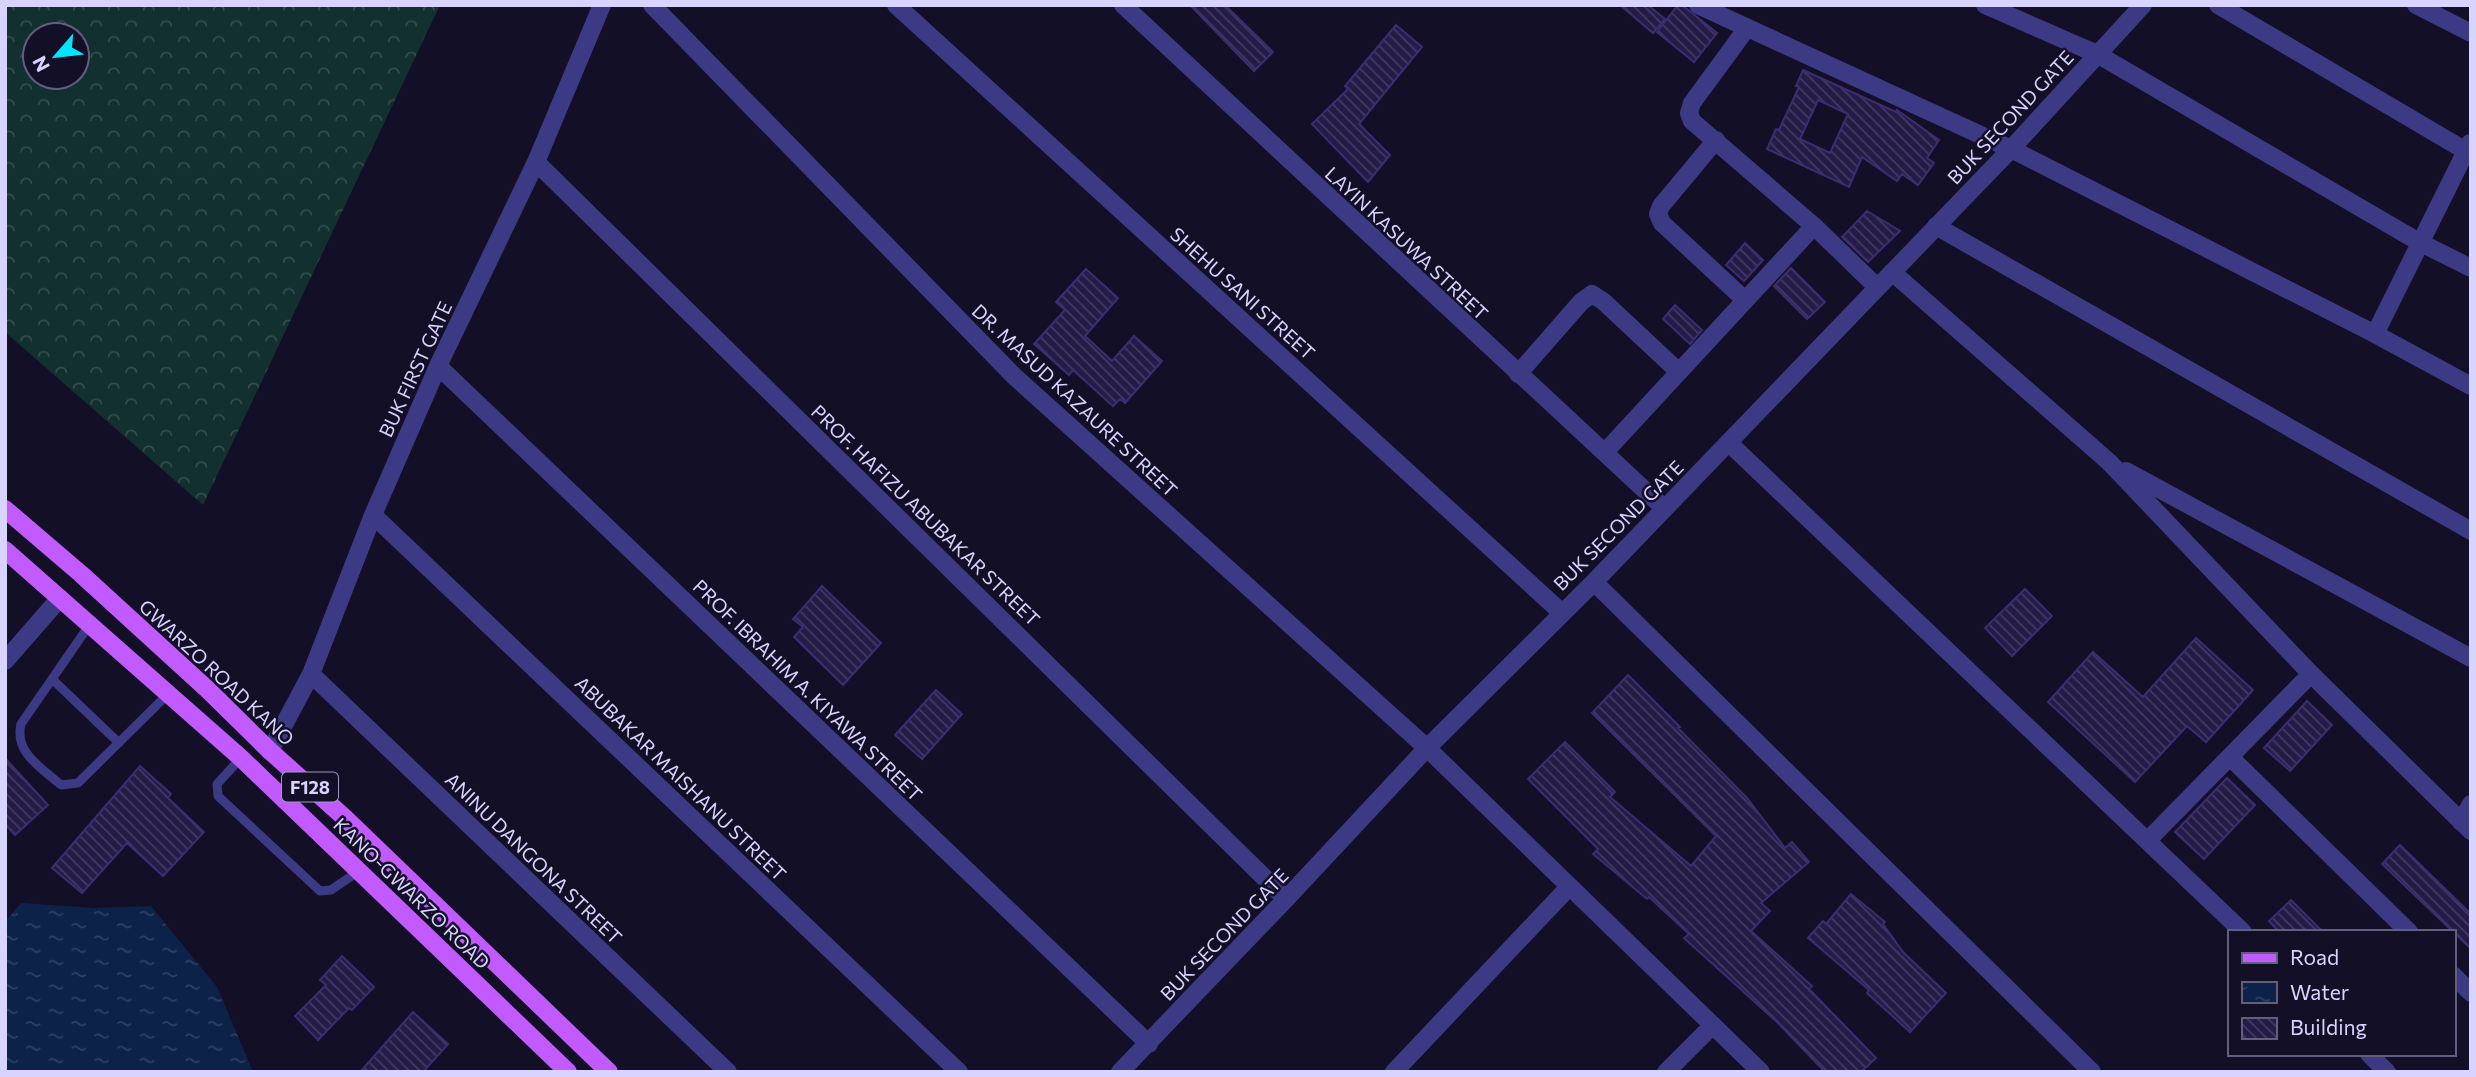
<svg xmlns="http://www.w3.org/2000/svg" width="2476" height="1077" viewBox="0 0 2476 1077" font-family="Commissioner,sans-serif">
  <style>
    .forest { fill: url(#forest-crowns); fill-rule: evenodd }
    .water { fill: url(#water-ripples) }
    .building { fill: url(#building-back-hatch); stroke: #3b2d73; stroke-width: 2; fill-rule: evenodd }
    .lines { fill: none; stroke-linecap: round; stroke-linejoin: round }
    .service { stroke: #3d3a85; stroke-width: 9 }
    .minor { stroke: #3d3a85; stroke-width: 18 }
    .primary { stroke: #c25bff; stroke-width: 18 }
    .labels { text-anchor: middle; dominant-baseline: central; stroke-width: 5; stroke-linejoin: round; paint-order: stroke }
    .shield { fill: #130f26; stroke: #9e99be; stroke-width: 2 }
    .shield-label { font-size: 18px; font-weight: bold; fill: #d9d4ff }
    .street-label { font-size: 19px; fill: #d9d4ff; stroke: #130f26 }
  </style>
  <defs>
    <pattern id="forest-crowns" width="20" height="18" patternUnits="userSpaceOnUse" patternTransform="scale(1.75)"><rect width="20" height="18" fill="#12302f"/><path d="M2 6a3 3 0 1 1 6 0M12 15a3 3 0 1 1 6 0" fill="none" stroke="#344d4e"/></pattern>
    <pattern id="water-ripples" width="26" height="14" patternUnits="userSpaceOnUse" patternTransform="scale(1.75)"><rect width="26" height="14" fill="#0c2248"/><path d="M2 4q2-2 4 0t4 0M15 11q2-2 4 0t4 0" fill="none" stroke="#2f4163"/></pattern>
    <pattern id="building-back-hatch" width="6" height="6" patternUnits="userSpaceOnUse" patternTransform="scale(1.75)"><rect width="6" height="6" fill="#241b47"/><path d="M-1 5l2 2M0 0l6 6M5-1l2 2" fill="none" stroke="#433b63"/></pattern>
  </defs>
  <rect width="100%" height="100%" fill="#130f26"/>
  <path class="forest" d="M5 5H440L203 505 5 332ZM35 35H77V77H35Z"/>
  <path class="water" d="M21 903 94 908 151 906 217 987 253 1072H5V922Z"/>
  <path class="building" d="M1190 5H1225L1273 52 1254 71Z
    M1620 5H1648L1665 19 1653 33Z
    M1678 5H1682L1717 33 1694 62 1657 32Z
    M1396 25 1422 47 1359 124 1390 155 1368 182 1312 124 1348 89 1345 86Z
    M1803 70 1896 112 1897 110 1939 140 1927 158 1934 163 1918 185 1902 174 1897 181 1862 157 1849 187 1767 149 1776 129 1779 130 1799 87 1796 86ZM1818 100 1848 114 1830 153 1800 139Z
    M1867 211 1900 231 1868 262 1842 237Z
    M1745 243 1763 260 1744 281 1726 265Z
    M1791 268 1825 302 1807 319 1774 286Z
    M1086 269 1118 298 1085 336 1112 361 1134 336 1162 361 1125 403 1120 399 1113 406 1073 370 1069 375 1034 344 1065 310 1056 302Z
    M1675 305 1702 330 1690 344 1663 319Z
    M822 586 881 643 843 685 794 637 803 627 793 619Z
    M2025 589 2052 616 2012 656 1985 628Z
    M2196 638 2253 690 2206 742 2187 726 2135 782 2048 702 2093 652 2143 697Z
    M1628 675 1680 727 1678 728 1747 798 1785 848 1792 842 1809 862 1761 903 1770 911 1751 931 1812 986 1809 989 1876 1058 1861 1072H1825L1778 1023 1684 938 1689 934 1649 897 1647 899 1593 854 1598 849 1528 779 1565 742 1615 792 1610 797 1691 866 1716 836 1592 713Z
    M936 690 962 714 922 759 895 735Z
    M2307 701 2332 725 2290 771 2264 748Z
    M5 758 48 805 15 835 5 824Z
    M140 766 171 794 168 798 204 832 163 876 127 843 82 893 52 868Z
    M2227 778 2255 805 2204 859 2175 832Z
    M2400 845 2471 914V949L2382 864Z
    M1851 894 1885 922 1883 924 1903 952 1946 993 1910 1032 1867 993 1869 990 1808 938 1823 921 1826 924Z
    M2291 900 2323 932H2279L2269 921Z
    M342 956 374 987 352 1010 349 1008 318 1040 295 1016 326 985 320 980Z
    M413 1012 448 1044 423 1072H360Z"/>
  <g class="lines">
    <path class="service" d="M90 624 21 724C14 753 42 768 61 785L78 783 168 694
      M52 679 119 743
      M241 758 217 784 218 796 320 891 331 890 359 871"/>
    <path class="minor" d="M652 5 1014 376 1427 748 1761 1072
      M896 5 1561 612
      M1123 5 1664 508
      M1698 5 2011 149 2375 334 2471 386
      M1985 5 2097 54 2419 242 2471 268
      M2218 5 2471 154
      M2416 5 2471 33
      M1747 28 1692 103 1689 113 1692 121 1814 226 1877 287
      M1716 140 1661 206 1658 214 1662 223 1745 300
      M536 162 1286 899
      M1936 226 2471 531
      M1892 272 2109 462 2311 674 2471 831
      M2375 334 2470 143
      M438 366 1149 1044
      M1518 374 1581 302 1592 294 1603 301 1679 372
      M1729 443 2243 932
      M1605 452 1814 226
      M2126 471 2471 658
      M373 515 959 1072
      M1594 582 2092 1072
      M5 661 60 598
      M311 674 728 1072
      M270 751 311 674 373 515 438 366 536 162 602 5
      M2230 757 2409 932
      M2461 822 2471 804
      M2149 839 2311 674
      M2453 975 2471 993
      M2369 1054 2387 1072
      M1120 1072 1286 899 1427 748 1594 582 2011 149 2143 5
      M1394 1072 1569 887
      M1666 1072 1713 1025"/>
    <path class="primary" d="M5 509 81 574 207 689 270 751 345 818 609 1072
      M5 550 241 758 568 1072"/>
  </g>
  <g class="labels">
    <rect class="shield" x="282" y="772.5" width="56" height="29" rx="5"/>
    <g class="shield-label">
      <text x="310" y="787">F128</text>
    </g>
    <g class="street-label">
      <text transform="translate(2010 117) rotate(-47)">BUK SECOND GATE</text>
      <text transform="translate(1407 243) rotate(43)">LAYIN KASUWA STREET</text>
      <text transform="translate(1243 293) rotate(42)">SHEHU SANI STREET</text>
      <text transform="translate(415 369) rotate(-65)">BUK FIRST GATE</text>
      <text transform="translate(1075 400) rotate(43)">DR. MASUD KAZAURE STREET</text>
      <text transform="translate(926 515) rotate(44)">PROF. HAFIZU ABUBAKAR STREET</text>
      <text transform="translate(1618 525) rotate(-45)">BUK SECOND GATE</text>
      <text transform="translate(217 672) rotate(43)">GWARZO ROAD KANO</text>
      <text transform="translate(808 690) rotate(44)">PROF. IBRAHIM A. KIYAWA STREET</text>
      <text transform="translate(681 778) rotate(44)">ABUBAKAR MAISHANU STREET</text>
      <text transform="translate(534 858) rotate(44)">ANINU DANGONA STREET</text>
      <text transform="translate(412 893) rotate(44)">KANO-GWARZO ROAD</text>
      <text transform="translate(1224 934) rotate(-46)">BUK SECOND GATE</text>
    </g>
  </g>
  <rect width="2476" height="1077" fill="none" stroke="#d9d4ff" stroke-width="14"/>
  <rect x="2228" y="930" width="228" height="126" fill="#130f26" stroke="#625e7d" stroke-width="2"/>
  <rect x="2242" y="953" width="35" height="10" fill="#c25bff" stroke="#625e7d" stroke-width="2"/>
  <text x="2290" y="965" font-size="21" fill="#d9d4ff">Road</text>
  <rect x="2242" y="982" width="35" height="21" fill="url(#water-ripples)" stroke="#625e7d" stroke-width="2"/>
  <text x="2290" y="1000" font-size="21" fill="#d9d4ff">Water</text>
  <rect x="2242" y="1018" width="35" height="21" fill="url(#building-back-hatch)" stroke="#625e7d" stroke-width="2"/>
  <text x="2290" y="1035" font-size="21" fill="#d9d4ff">Building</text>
  <g transform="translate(56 56) rotate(242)"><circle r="33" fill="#130f26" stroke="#625e7d" stroke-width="2"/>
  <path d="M0-5L12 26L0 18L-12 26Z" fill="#00e5ff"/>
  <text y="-10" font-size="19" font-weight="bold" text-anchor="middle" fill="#d9d4ff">N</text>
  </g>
</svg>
